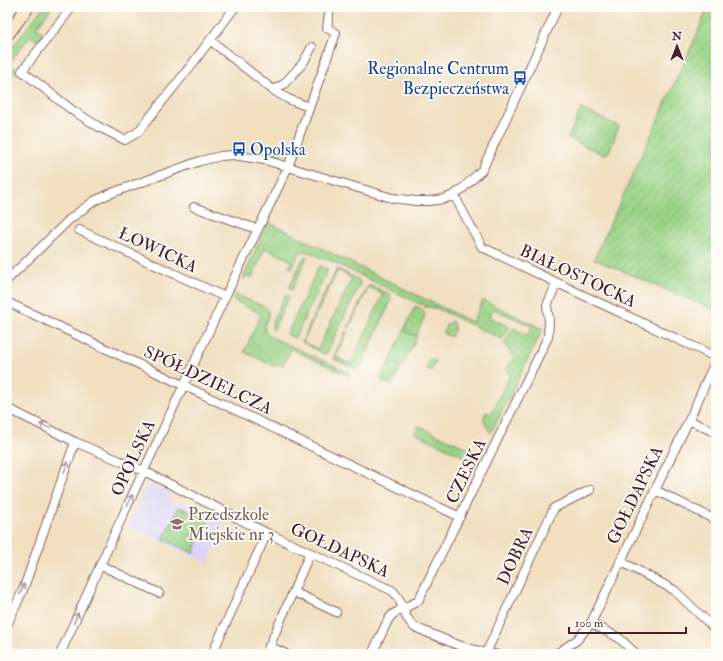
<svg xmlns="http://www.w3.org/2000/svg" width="723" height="661" viewBox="0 0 723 661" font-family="'IM FELL Double Pica',serif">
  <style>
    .built { fill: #dcd6f6 }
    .grass { fill: url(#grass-dots); stroke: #727958 }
    .garden { fill: url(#garden-furrows); stroke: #727958 }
    .pitch { fill: #99d386; stroke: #727958 }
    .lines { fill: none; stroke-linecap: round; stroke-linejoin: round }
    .street-casing { stroke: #84625f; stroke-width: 10 }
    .secondary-casing { stroke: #84625f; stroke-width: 14 }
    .street { stroke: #fff; stroke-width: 8 }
    .secondary { stroke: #fbe6c4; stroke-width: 12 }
    .tram { stroke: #4a1f2b; stroke-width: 1 }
    .oneway { stroke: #ae9aa0 }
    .labels { text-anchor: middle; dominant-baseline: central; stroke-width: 3.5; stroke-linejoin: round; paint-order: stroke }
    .transit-label { font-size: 17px; fill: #164399; stroke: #fdfcf7; text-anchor: end }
    .street-label { font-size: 17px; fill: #4a1f2b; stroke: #fdfcf7 }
    .education-label { font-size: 17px; fill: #785e54; stroke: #fdfcf7; text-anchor: start }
  </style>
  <defs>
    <pattern id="grass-dots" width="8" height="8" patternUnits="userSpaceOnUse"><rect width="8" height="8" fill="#99d386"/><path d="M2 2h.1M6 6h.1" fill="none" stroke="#85b574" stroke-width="1.8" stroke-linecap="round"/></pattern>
    <pattern id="garden-furrows" width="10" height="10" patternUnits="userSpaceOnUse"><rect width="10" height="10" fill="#99d386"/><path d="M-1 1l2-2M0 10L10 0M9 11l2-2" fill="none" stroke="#85b574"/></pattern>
  </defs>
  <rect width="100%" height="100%" fill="#fdfcf7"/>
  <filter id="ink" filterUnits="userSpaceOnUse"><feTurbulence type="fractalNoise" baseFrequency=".025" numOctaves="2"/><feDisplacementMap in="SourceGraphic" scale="8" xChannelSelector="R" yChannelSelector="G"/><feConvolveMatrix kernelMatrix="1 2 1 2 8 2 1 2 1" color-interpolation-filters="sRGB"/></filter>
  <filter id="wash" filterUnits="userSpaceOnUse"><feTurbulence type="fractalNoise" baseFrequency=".012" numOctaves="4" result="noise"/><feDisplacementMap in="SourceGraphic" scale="16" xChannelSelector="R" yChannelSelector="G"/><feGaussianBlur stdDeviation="0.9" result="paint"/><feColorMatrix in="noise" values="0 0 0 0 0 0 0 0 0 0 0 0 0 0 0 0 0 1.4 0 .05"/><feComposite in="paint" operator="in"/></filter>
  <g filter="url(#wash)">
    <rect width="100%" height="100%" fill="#f1dfc0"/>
    <path class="built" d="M152 484 171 493 168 500 180 506 183 501 225 522 208 563 128 526 145 487Z"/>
    <path class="grass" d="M43 7H52L36 28 47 35 41 43 30 36 9 64 18 70 19 73 17 74 13 72 7 80V54Z
      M581 109 619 126 609 152 604 155 568 138Z
      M274 147 283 149 284 151 280 154 270 153 269 148Z
      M268 222 472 322 483 300 543 329 491 433C486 426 481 420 486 412L491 414 511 373 506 370 513 357 504 343 513 328 528 335 532 326 493 309 489 317 510 327 502 339 475 327V326L472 324 471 325 436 308 424 307 425 304 423 303 422 305 327 259C318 258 308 249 300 252L292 268 289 267 292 261 265 248 252 278 247 276 245 279 243 278Z
      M306 256 307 257 292 290 289 288 303 258Z
      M319 266 327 269V272L295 338 287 334Z
      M337 269 359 280 360 284 327 353 324 354 302 342 314 315H316L303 342 318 349 352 278 338 270 317 313 315 312Z
      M370 285 390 294 391 301 360 368 356 369 334 359V356L346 331 347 332 336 357 351 364 383 294 369 287 349 328 348 327 368 286Z
      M235 294 265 307C276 318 256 323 269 336L350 373 349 376 291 349 282 366 277 364 276 367 244 352 261 314 233 300Z
      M285 295 289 297 273 330 272 327V322Z
      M415 306 423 310 425 315 416 336 404 330Z
      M452 320C455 328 455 330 451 337L443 333 447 323 450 324Z
      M430 359 436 361 431 371 426 368Z
      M390 361 401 366 392 385H391L382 381 381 378Z
      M418 426 478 453 483 444 487 441 477 463 415 433Z
      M179 507 208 520 193 553 163 539Z"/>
    <path class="garden" d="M708 7H716V311L594 259 694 41Z"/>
    <path class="pitch" d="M404 330 417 337 402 367 390 361Z"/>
  </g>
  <g filter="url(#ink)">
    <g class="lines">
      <defs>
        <path id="street" d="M72 7 22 71 72 110 99 127 125 140 138 132 193 63 235 7
          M210 40 273 90 288 99 309 107
          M273 90 284 84 303 63 312 47
          M454 195 482 247 591 299 716 357
          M194 207 257 229
          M79 230 225 297
          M7 280 70 219 94 201 109 194 200 161 221 156 233 155 265 160 392 198 416 201H429L444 199 454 195 462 189 482 170 558 7
          M7 302 187 387 460 517
          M7 408 75 442 144 471 267 533 393 591 399 599 407 618 414 627 458 645 486 653 495 654
          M689 420 716 433
          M655 490 716 520
          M620 561 674 590 716 630
          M100 565 159 593
          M294 592 336 612
          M591 623 619 638 636 654
          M7 625 23 590 75 442
          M269 646 286 654
          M486 653 554 508 590 490
          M60 654 117 528 225 297 288 167 336 33 327 28 330 7
          M212 654 267 533
          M266 654 310 553
          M372 654 388 620 393 614 418 601 548 337 549 321 547 305 557 283
          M556 654 577 640 591 623 689 420 716 360"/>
        <path id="secondary" d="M7 35 28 7"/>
      </defs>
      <use href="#street" class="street-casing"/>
      <use href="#secondary" class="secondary-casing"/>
      <use href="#street" class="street"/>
      <use href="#secondary" class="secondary"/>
      <path class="tram" d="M7 9 8 7"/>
    </g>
    <defs><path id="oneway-shaft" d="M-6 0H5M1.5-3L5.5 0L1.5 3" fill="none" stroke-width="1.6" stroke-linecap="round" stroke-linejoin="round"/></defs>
    <g class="oneway">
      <use href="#oneway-shaft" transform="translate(45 426) rotate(-154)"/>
      <use href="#oneway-shaft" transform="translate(66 467) rotate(-70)"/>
      <use href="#oneway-shaft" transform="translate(130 500) rotate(-64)"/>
      <use href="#oneway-shaft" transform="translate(22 589) rotate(-68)"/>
      <use href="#oneway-shaft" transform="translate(76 618) rotate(-66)"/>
    </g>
  </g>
  <defs>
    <symbol id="bus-bare" viewBox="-9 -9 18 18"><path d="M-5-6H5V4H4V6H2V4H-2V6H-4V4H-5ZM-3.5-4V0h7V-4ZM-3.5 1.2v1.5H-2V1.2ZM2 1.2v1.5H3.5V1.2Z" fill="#1a4fb4" stroke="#fdfcf7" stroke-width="2.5" paint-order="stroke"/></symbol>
    <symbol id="school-bare" viewBox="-9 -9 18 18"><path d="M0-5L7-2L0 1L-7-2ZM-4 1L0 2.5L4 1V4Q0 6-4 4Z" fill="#8d6e63" stroke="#fdfcf7" stroke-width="2.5" paint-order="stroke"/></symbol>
  </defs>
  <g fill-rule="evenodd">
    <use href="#bus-bare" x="510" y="68" width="20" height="20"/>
    <use href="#bus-bare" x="229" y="139" width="20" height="20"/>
    <use href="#school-bare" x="167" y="514" width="20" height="20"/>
  </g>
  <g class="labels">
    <g class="transit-label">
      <text x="509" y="68">Regionalne Centrum<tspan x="509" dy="20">Bezpieczeństwa</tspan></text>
      <text x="250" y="149" text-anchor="start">Opolska</text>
    </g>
    <g class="street-label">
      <text transform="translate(158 250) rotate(25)">ŁOWICKA</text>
      <text transform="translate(578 276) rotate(25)">BIAŁOSTOCKA</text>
      <text transform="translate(208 380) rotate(25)">SPÓŁDZIELCZA</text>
      <text transform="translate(133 458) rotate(-65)">OPOLSKA</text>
      <text transform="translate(466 471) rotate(-64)">CZESKA</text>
      <text transform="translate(635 495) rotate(-64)">GOŁDAPSKA</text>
      <text transform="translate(340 550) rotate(25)">GOŁDAPSKA</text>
      <text transform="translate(515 556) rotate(-65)">DOBRA</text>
    </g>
    <g class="education-label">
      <text x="188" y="514">Przedszkole<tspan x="188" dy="20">Miejskie nr 3</tspan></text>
    </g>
  </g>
  <rect width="723" height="661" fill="none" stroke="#fdfcf7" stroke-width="24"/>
  <g transform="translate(677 46)" stroke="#fdfcf7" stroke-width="3" paint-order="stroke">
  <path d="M0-3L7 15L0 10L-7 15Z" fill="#4a1f2b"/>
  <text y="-6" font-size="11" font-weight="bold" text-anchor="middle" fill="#4a1f2b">N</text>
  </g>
  <path d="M569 627v6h117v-6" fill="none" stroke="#4a1f2b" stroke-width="2"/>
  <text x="575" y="627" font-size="12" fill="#4a1f2b" stroke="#fdfcf7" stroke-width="3" paint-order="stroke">100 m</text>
</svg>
